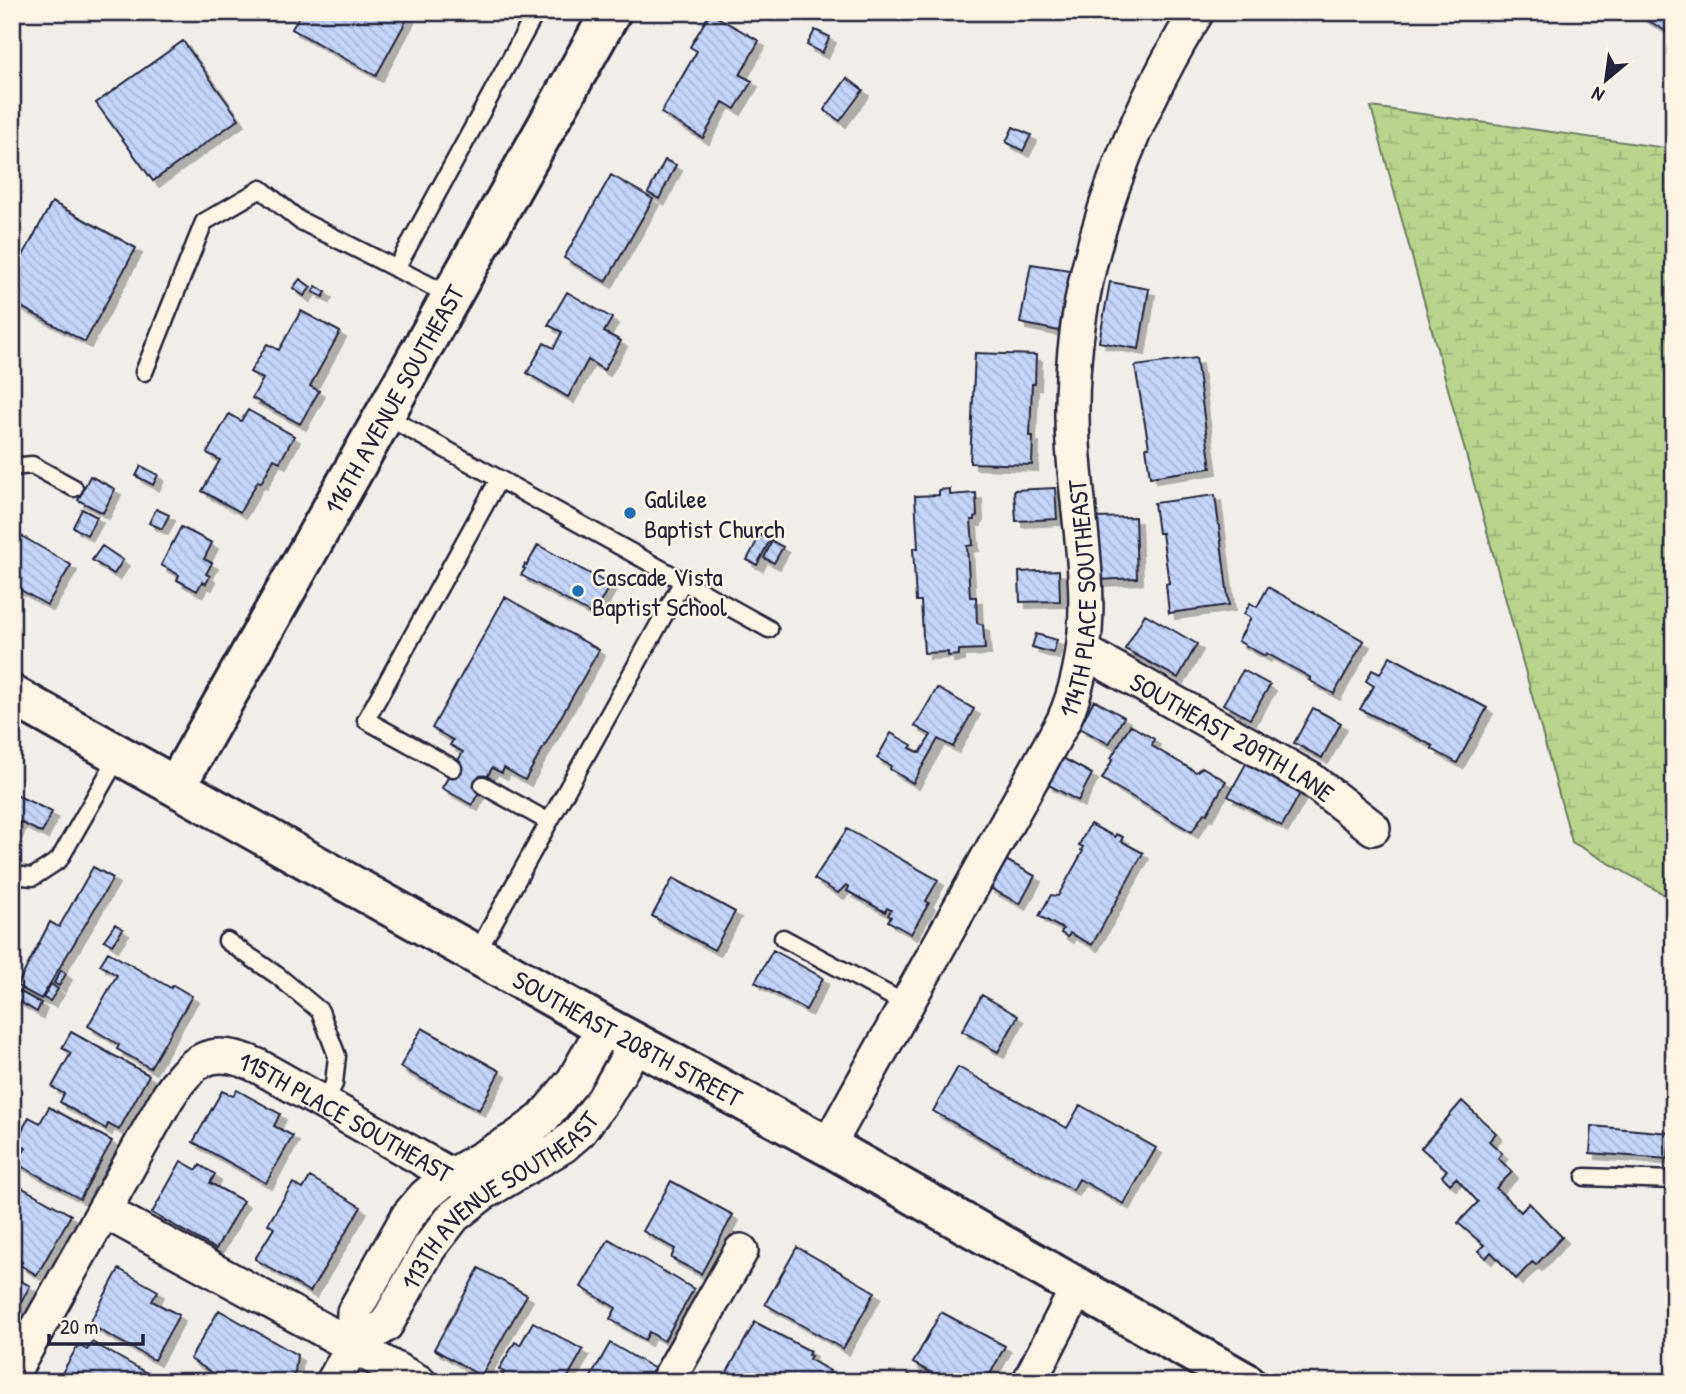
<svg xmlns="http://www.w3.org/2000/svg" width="1686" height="1394" viewBox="0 0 1686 1394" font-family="'Patrick Hand',sans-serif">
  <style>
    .wetland { fill: url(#wetland-marsh); stroke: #6e7b64; stroke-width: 2 }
    .building { fill: url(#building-back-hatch); stroke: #22223b; stroke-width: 2; filter: url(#shadow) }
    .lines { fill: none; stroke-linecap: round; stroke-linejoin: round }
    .lane-casing { stroke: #22223b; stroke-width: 21 }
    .street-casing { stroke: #22223b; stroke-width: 38 }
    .secondary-casing { stroke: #22223b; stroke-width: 44 }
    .lane { stroke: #fcf5e5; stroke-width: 16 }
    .street { stroke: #fcf5e5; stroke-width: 33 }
    .secondary { stroke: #fcf5e5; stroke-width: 38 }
    .poi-dot { fill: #1f6fb2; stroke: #fcf5e5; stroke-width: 2.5 }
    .labels { text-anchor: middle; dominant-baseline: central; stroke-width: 5; stroke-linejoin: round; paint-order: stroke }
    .street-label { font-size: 26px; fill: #22223b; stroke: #fcf5e5 }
    .poi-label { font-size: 26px; fill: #22223b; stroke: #fcf5e5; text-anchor: start }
  </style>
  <defs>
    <pattern id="wetland-marsh" width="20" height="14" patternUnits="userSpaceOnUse" patternTransform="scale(1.75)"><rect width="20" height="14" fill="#bad48c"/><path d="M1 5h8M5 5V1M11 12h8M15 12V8" fill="none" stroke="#a0b67a"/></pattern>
    <pattern id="building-back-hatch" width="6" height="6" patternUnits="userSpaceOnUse" patternTransform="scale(1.75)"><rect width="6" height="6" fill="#c4d4fa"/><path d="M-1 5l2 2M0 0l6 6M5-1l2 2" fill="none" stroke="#a8b6d7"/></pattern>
    <filter id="shadow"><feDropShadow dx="6" dy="6" stdDeviation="0" flood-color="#0004"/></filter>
  </defs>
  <rect width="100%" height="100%" fill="#f1eee9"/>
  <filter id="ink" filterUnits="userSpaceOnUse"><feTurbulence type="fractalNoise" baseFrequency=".0143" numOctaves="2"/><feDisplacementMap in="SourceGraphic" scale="14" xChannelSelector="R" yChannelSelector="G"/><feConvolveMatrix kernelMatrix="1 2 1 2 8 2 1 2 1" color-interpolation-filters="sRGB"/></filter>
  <g filter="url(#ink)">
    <path class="wetland" d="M1371 107 1674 149V900L1572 842Z"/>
    <path class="building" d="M301 12H411L376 76 292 29Z
      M1634 12H1674V36Z
      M710 13 759 41 740 75 752 81 735 109 723 102 703 138 661 113 697 51 690 47Z
      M815 30 830 37 822 53 807 45Z
      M183 41 239 119 153 181 96 103Z
      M847 78 863 90 840 121 824 110Z
      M1013 127 1031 135 1023 151 1006 142Z
      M665 160 676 165 659 199 648 193Z
      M611 175 653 199 606 282 564 258Z
      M52 202 136 248 85 342 12 302V276Z
      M1031 264 1070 270 1059 331 1020 323Z
      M300 279 311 287 304 296 293 288Z
      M1110 282 1149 289 1139 349 1099 342Z
      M316 286 326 292 323 297 313 292Z
      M567 292 612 318 604 332 621 341 604 370 588 360 568 397 527 373 544 343 554 348 562 332 548 325Z
      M301 311 340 332 310 386 319 391 300 424 252 398 263 379 250 372 267 344 279 350Z
      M975 353 1036 355 1035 384H1032L1030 436H1033L1032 465 970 463Z
      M1196 358 1211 468 1150 477 1146 447H1149L1135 366Z
      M248 410 294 436 280 462 274 459 261 483 258 481 240 512 202 491 220 460 207 453 229 414 241 421Z
      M141 466 158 475 153 485 136 476Z
      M90 476 115 489 103 513 78 500Z
      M1055 488 1057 519 1016 521 1014 490Z
      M950 489V495L976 493 977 516 975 517V520H971L973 545 967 546 970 597H976L977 623 983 625 985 649 959 650V655L948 656V652L924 653 921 601H916L913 548H918L915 496 939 495V490Z
      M1215 495 1229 605 1169 613 1166 584 1169 583 1162 533H1158L1154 503Z
      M82 509 97 517 87 535 73 527Z
      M156 509 169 515 162 529 149 523Z
      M1135 517 1137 578 1098 580 1096 518Z
      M181 527 212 543 204 559 212 563 206 574 210 576 206 584 202 582 197 591 177 580 179 575 161 565Z
      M15 532 71 565 47 605 12 585V536Z
      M760 535 770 540 757 565 747 560Z
      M772 541 783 547 774 563 764 558Z
      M538 545 610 585 593 615 521 575 525 569 523 568 525 564 527 565Z
      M102 546 123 560 114 574 92 560Z
      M1059 570 1060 601 1020 602 1019 572Z
      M1268 587 1364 641 1334 694 1309 680 1311 678 1266 653 1265 656 1238 641 1251 618 1244 614 1250 603 1257 607Z
      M505 597 599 650 525 780 504 768 502 773 492 768 472 805 442 788 463 752 450 745 453 740 432 728Z
      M1145 614 1197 644 1178 678 1125 649Z
      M1036 634 1057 640 1053 653 1032 647Z
      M1390 656 1487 708 1457 763 1432 749 1433 746 1360 709 1374 686 1366 681 1372 670 1380 674Z
      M1243 670 1270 685 1250 719 1223 704Z
      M937 688 974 709 953 747 938 739 913 783 890 769 891 766 877 758 891 733 912 745 910 748 920 753 931 735 915 726Z
      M1094 700 1124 717 1109 744 1079 728Z
      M1313 708 1341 723 1322 758 1294 743Z
      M1130 725 1154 739 1152 746 1196 772 1202 767 1226 781 1207 814 1204 813 1192 832 1102 779 1113 759 1111 758Z
      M1061 757 1092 774 1078 801 1047 784Z
      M1247 762 1301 792 1282 826 1228 796Z
      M12 793 52 812 42 833 20 822 16 832 12 830Z
      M1090 824 1115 837 1116 834 1123 837 1121 841 1143 853 1092 945 1070 933 1068 937 1061 933 1063 929 1039 916 1051 895 1058 896 1083 851 1081 850 1083 847 1079 845Z
      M847 829 938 880 926 901 929 903 911 934 888 921 891 917 888 915 891 910 887 908 885 912 847 891 849 887 846 885 838 893 814 879Z
      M1004 859 1035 876 1020 904 988 887Z
      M93 867 113 878 41 999 17 986 50 922 59 927Z
      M673 878 735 912 714 950 652 916Z
      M115 924 123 929 112 945 104 940Z
      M773 950 823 978 806 1010 755 982Z
      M108 952 171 988 173 985 192 996 150 1068 117 1049 119 1045 88 1026 117 975 100 965Z
      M61 970 66 974 59 986 54 983Z
      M51 984 58 989 50 1001 43 998Z
      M19 991 41 1003 37 1012 15 999Z
      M982 995 1018 1016 998 1052 962 1031Z
      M422 1028 500 1071 479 1110 400 1067Z
      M71 1032 149 1075 119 1130 108 1124 106 1129 60 1102 64 1094 52 1087 71 1053 62 1048Z
      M958 1067 1067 1128 1080 1105 1156 1148 1124 1204 1079 1179 1073 1190 933 1111Z
      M237 1090 280 1114 274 1126 293 1136 266 1183 193 1142 222 1091 233 1096Z
      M1462 1101 1496 1133 1489 1141 1502 1153 1498 1158 1512 1172 1496 1188 1521 1212 1529 1203 1562 1237 1536 1265 1532 1262 1516 1279 1491 1252 1486 1258 1478 1251 1484 1245 1458 1223 1478 1202 1456 1178 1450 1184 1442 1176 1447 1170 1421 1148Z
      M49 1107 112 1141 80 1199 16 1163 26 1148 16 1142 29 1117 40 1123Z
      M1592 1126 1670 1133 1668 1159 1590 1153Z
      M181 1161 197 1170 200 1165 215 1174 210 1183 243 1201 216 1249 152 1213Z
      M310 1177 361 1207 310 1292 255 1259 274 1228 268 1224 293 1183 303 1189Z
      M671 1181 733 1215 701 1274 671 1258 675 1249 643 1231Z
      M12 1182 71 1215 37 1275 20 1265 22 1262 12 1256Z
      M609 1239 694 1289 664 1341 649 1332 645 1340 610 1319 616 1308 581 1287Z
      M797 1247 875 1292 843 1349 765 1304Z
      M479 1268 527 1295 481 1376 434 1349Z
      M119 1269 158 1291 152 1301 179 1315 154 1360 89 1324Z
      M12 1276 30 1286 12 1318Z
      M219 1310 297 1355 295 1372 290 1382H208L213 1373 190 1359Z
      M941 1312 1005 1346 986 1382H948L913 1363Z
      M533 1322 583 1350 565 1382H498L504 1372 499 1369 515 1342 520 1345Z
      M755 1322 810 1351 808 1355 811 1356 809 1359 830 1371 824 1382H740L726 1374Z
      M92 1342 161 1381V1382H57L78 1345 87 1350Z
      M610 1343 657 1370 650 1382H588Z
      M909 1375 922 1382H905Z"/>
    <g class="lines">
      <defs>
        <path id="lane" d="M396 269 536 12
          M144 372 204 222 261 189 299 220 451 296
          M384 415 769 629
          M12 467 32 465 74 488
          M453 768 366 720 499 479
          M549 822 683 581
          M12 875 33 877 59 860 119 755
          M783 938 906 1004
          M227 941 278 976 320 1011 337 1056 334 1084 324 1103
          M476 954 549 822 483 785
          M1585 1177 1674 1180"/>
        <g id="street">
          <path id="s1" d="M1085 652 1310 779 1373 828"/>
          <path id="s2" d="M604 1026 574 1080 542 1119 515 1139 444 1180 425 1196 408 1216 354 1312 353 1346 386 1325 429 1248 454 1216 482 1194 563 1146 579 1132 603 1100 636 1044"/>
          <path id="s3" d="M828 1146 1063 722C1108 623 1073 521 1072 418 1070 276 1123 131 1197 12"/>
          <path d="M104 1211 419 1382"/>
          <path id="s4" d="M12 1374 166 1100C192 1059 211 1044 258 1066L468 1185"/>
          <path d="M333 1382 353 1346"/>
          <path d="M667 1382 741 1251"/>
          <path d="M1029 1382 1078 1287"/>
        </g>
        <g id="secondary">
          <path id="s5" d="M12 695 604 1026 828 1146 1245 1382"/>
          <path id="s6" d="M176 786 611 12"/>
        </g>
      </defs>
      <use href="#lane" class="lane-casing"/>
      <use href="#street" class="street-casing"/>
      <use href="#secondary" class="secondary-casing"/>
      <use href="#lane" class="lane"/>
      <use href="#street" class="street"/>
      <use href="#secondary" class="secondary"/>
    </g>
  </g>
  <g class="poi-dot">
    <circle cx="630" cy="513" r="7"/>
    <circle cx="578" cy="591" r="7"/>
  </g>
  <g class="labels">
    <g class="street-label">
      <text stroke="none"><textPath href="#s6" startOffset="444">116TH AVENUE SOUTHEAST</textPath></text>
      <text stroke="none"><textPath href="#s3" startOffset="611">114TH PLACE SOUTHEAST</textPath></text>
      <text stroke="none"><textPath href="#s1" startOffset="170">SOUTHEAST 209TH LANE</textPath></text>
      <text stroke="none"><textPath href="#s5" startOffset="705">SOUTHEAST 208TH STREET</textPath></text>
      <text stroke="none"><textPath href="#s4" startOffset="528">115TH PLACE SOUTHEAST</textPath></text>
      <text stroke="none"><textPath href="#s2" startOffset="635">113TH AVENUE SOUTHEAST</textPath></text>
    </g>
    <g class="poi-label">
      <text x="644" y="498">Galilee<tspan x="644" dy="30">Baptist Church</tspan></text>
      <text x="592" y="576">Cascade Vista<tspan x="592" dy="30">Baptist School</tspan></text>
    </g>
  </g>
  <rect width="1686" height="1394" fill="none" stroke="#fcf5e5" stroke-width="42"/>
  <rect x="21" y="21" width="1644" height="1352" fill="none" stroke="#22223b" stroke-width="2.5" filter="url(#ink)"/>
  <g transform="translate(1606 80) rotate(209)" stroke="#fcf5e5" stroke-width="5" paint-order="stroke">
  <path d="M0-5L12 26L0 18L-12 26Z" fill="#22223b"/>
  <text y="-10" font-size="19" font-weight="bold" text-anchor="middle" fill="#22223b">N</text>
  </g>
  <path d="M49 1334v10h94v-10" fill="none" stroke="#22223b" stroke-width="3.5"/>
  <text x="60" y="1334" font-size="21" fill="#22223b" stroke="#fcf5e5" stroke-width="5" paint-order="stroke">20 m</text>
</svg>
